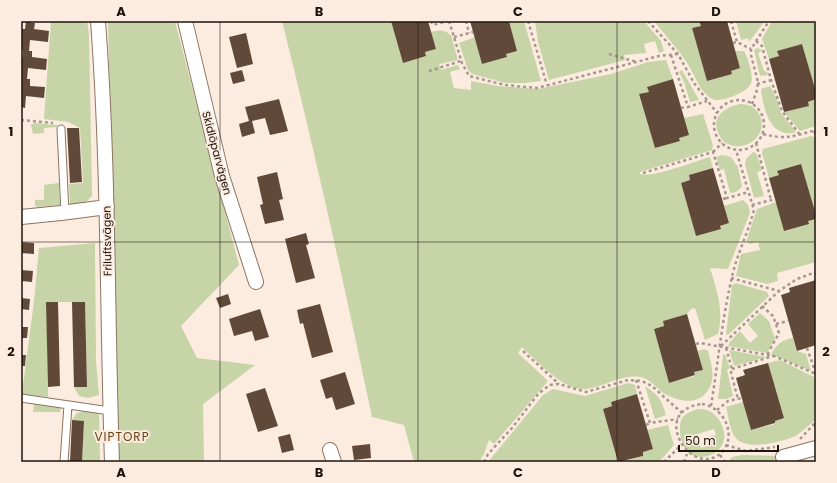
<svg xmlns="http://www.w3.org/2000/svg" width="837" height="483" viewBox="0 0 837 483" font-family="Poppins,sans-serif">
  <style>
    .green { fill: #c7d4a7; fill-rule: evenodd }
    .building { fill: #604938 }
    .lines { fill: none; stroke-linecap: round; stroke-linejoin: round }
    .lane-casing { stroke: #8c7461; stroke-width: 9 }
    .street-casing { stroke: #8c7461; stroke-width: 16 }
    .path { stroke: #a6988e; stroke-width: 2.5; stroke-dasharray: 3 3; stroke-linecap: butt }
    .lane { stroke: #fff; stroke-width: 7 }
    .street { stroke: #fff; stroke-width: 14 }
    .grid { fill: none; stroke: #1c130c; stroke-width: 1; stroke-opacity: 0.55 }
    .labels { text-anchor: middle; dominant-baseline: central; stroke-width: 4; stroke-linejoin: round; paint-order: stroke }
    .street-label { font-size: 11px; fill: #1c130c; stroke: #fcebdf }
    .neighbourhood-label { font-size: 12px; letter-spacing: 1px; fill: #6a4415; stroke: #fcebdf }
    .neatline { fill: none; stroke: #1c130c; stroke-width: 1.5 }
    .grid-label { font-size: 13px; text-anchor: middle; font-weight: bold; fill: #1c130c }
  </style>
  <rect width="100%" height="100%" fill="#fcebdf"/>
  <path class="green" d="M51 21H87L89 34 92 196 84 204H70L69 184 83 183 80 128 68 122 44 119Z
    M108 21H175L190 79 239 265 181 326 197 358 255 365 203 404 204 462H118Z
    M282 21H391L403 63 426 56 425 52 436 49 431 32C440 30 443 29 451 35L458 60 439 64 441 70 458 65 460 69 450 72 454 88 471 90V81L498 86 538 89 611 74 648 62 666 60 673 79 648 87 649 92 639 95 655 148 680 140 679 138 684 118 703 114 713 145 712 150 640 172V174C654 178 695 161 710 157L713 168 689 175 690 180 681 183 696 236 729 223 724 206 743 200 748 205 750 213 728 269 710 268C717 290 724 311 718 334L705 340 695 308 691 309 687 314 663 321 664 326 654 329 669 383 695 376 694 372 703 370 698 351 704 349 708 351C712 366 717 381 705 394 694 405 678 401 665 394 657 389 651 379 640 377 628 375 616 380 605 384 598 386 589 390 581 389 560 387 537 361 522 347L518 353 548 381 494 444 489 440 484 454 479 462H414L404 425 372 417C344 284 315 152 282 21Z
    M509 21H524L541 81 525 83H506L472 74 468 70 459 43 475 37 482 64 507 57 506 54 517 51Z
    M535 21H644L661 41 664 51 659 53 655 41 644 44 646 53 624 55 625 60 549 80 538 42Z
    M654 21H699L701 26 692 28 707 81 731 74V71L740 68 735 51H744C748 57 755 79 750 85 746 93 723 101 715 100 713 99 708 97 707 95 698 87 694 74 688 64 678 49 665 35 654 21Z
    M736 21H765L749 42 748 38 741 40Z
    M772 21H816V92L802 44 778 51 779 56 769 59 762 39Z
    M757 48 760 49 762 51 758 53 764 71 767 72 768 75 760 76 754 50Z
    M682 70 699 100 690 102 684 82 679 72Z
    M770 86 777 99 781 113 796 132C770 140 763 107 761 89Z
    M816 99V126L800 131 784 112 809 106 808 102Z
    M740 104C745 104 750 105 754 108 770 122 759 145 740 146 734 147 728 145 723 141 720 138 719 134 717 130 713 114 727 107 740 104Z
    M34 123 57 125V127L44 128V133L33 134 31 125Z
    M811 136 814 137 816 145V215L777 172 779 175 769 178 762 153 763 149Z
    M753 152 756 153 762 170 757 172 764 196 754 198 745 164 746 159Z
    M722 155 731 157 738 167 742 187 736 192 730 193 724 169 720 170 716 157Z
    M59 183 60 205 37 207 35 205V200H44V185Z
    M776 202 785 231 808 224V221L816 219V262L777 273 778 281 767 284 736 276 741 254 760 250 758 242 750 244 746 242 757 209Z
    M95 243 96 361 99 395 88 398 79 396 74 387 87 386 85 302H47L48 397 21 394V386L23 385 34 301 39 248Z
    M736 283 767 292 769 296 728 335 726 334 732 285Z
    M760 313 769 321 775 339 767 353 728 346 730 342 740 331 750 343 758 336 748 324Z
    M793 338 797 351 806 354 811 371 771 354C777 344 782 340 793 338Z
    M729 350 767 357 734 366Z
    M725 354 730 368 727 370 733 396 726 399H718L723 355Z
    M780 360 814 377 816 383V419C810 424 804 430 797 435 783 442 746 452 735 437 730 431 728 414 726 407L743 402 751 430 775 424V421L784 418 768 363Z
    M628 383 635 385 637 394 611 402 612 406 603 409 618 462H488L543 395 553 389 585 396Z
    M645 386C659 396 661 398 666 415L655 419Z
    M34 404 61 406 60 412H33Z
    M698 409C701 409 704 409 707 410 719 414 728 432 723 443 718 455 704 460 692 455 681 450 677 428 682 418 686 413 692 411 698 409ZM714 429 716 435 708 437 710 445 701 448 698 440 693 442 691 436Z
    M85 411H95L99 414 100 462H82L84 421 72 420 77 413Z
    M668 425 674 445 659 462H622L643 456V452L653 449 647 430Z
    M742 455 780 456 783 462H730V459L732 457Z"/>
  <path class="building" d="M26 21H31V23H35L34 29 49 31 48 42 30 40 29 51H32V57L47 59 46 70 28 68 27 79H30V86L45 87 44 98 26 96 25 108 21 107V57H23V50H21V36L22 29H25Z
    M391 21H428L436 49 425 52 426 56 403 63Z
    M470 21H509L517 51 506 54 507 57 482 64Z
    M699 21H727L740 68 731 71 732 74 707 81 692 28 701 26Z
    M246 33 253 64 237 68 229 37Z
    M802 44 816 92V99L808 102 809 106 784 112 769 59 779 56 777 51Z
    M242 70 245 81 233 84 230 73Z
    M673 79 689 135 679 138 680 141 655 148 639 94 649 92 647 87Z
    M279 99 288 131 270 135 265 118 252 121 255 133 242 137 239 124 249 121 245 107Z
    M67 128H79L82 182 70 183Z
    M801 164 816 215V219L808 221 809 224 784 231 769 178 779 175 777 171Z
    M713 168 729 223 720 226 721 229 696 236 681 183 690 180 689 175Z
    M277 172 283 199 279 200 284 220 265 224 260 205 263 204 257 177Z
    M306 233 309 244 306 245 315 278 296 283 285 239Z
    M21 242 34 243V254L21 253Z
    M21 270 33 271 32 282 21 281Z
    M816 280V345L797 351 781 295 790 292 789 288Z
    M228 294 231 304 220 308 216 298Z
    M21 298 30 299 29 310 21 309Z
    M46 302H58L60 386 48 387Z
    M72 302H85L87 387H74Z
    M320 304 333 352 312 358 303 323 300 324 297 310Z
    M260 309 269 337 255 341 252 331 234 336 229 319Z
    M687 314 703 370 694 372 695 375 669 383 654 329 664 326 663 321Z
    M21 327H28L27 338H21Z
    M21 355H26L25 366H21Z
    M768 363 784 418 775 421V423L751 430 736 378 745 375 743 370Z
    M345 372 355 404 336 410 332 397 326 399 320 380Z
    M265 388 278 426 258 432 246 394Z
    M637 394 653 449 643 452V456L618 462 603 409 612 406 611 402Z
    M72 420 84 421 82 462H70Z
    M290 434 294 450 282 453 278 437Z
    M370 444 371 458 354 460 352 446Z"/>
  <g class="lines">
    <defs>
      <path id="lane" d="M61 129 65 213
        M21 398 110 411
        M64 462 68 405"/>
      <path id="street" d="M98 21C109 168 107 315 112 462
        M185 21 222 176 256 282
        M21 217 61 213 107 207
        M330 450 334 462
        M783 457 816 448"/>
    </defs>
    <use href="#lane" class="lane-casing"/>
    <use href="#street" class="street-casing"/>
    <path class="path" d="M431 21 433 25 448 21
      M449 21 462 63 469 76 505 85 537 88 659 56 678 54
      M466 21 469 33
      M528 21 547 85
      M648 21 678 54 694 83 717 113
      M731 21 737 42
      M454 37 473 32
      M756 41 762 46 771 80 782 111 800 135
      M733 43 737 42 751 49
      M609 54 637 62
      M671 55 688 107 707 101
      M429 71 461 61
      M757 84 775 79
      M714 125a25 25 0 1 1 50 0a25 25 0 1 1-50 0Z
      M752 104 757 90 758 82 751 55V49L769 21
      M681 108 688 107
      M21 120 53 123
      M814 131 816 136
      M763 134C787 140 794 136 816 130
      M756 143 771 200
      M713 152 722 143
      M643 173 713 152 727 198 749 192
      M723 199 727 198
      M752 205 775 199
      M731 278 779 291 797 279 816 272
      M762 306 773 316 779 333 767 355
      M776 324 788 321
      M696 344 700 343 774 356 816 374
      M721 346 779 291
      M726 348 732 369 731 373 738 399
      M807 348 816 374
      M523 351 559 384
      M732 369 773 356
      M636 380 650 423 678 419
      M702 404C723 407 737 433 723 451 693 483 647 410 702 404Z
      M711 406C718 363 722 319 732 277 737 254 748 233 754 210L736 150
      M717 410 728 401 742 398
      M646 425 650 423
      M800 439 816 422
      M726 445 746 451 775 447
      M720 455 725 462
      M484 462 488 454 512 428 539 393 550 385 559 384 586 392 628 380 642 381 652 386 682 413
      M664 462 681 445
      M684 462 687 454"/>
    <use href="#lane" class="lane"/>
    <use href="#street" class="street"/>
  </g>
  <path class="grid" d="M220 21V462M418 21V462M617 21V462M21 242H816"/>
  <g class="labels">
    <g class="street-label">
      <text transform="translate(217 153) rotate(75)">Skidlöparvägen</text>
      <text transform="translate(107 241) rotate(-91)">Friluftsvägen</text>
    </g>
    <g class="neighbourhood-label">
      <text x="122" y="436">VIPTORP</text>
    </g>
  </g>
  <rect width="837" height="483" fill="none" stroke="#fcebdf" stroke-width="44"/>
  <path d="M679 445v6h99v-6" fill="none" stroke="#1c130c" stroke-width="2"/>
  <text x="685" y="445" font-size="12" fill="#1c130c" stroke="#fcebdf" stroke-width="3" paint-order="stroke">50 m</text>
  <rect x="22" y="22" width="793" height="439" class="neatline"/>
  <g class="grid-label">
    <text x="121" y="16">A</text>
    <text x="319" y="16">B</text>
    <text x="518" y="16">C</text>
    <text x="716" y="16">D</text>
    <text x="11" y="136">1</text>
    <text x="826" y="136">1</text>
    <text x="11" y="356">2</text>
    <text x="826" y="356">2</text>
    <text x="121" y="477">A</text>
    <text x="319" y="477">B</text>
    <text x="518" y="477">C</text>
    <text x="716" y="477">D</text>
  </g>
</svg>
